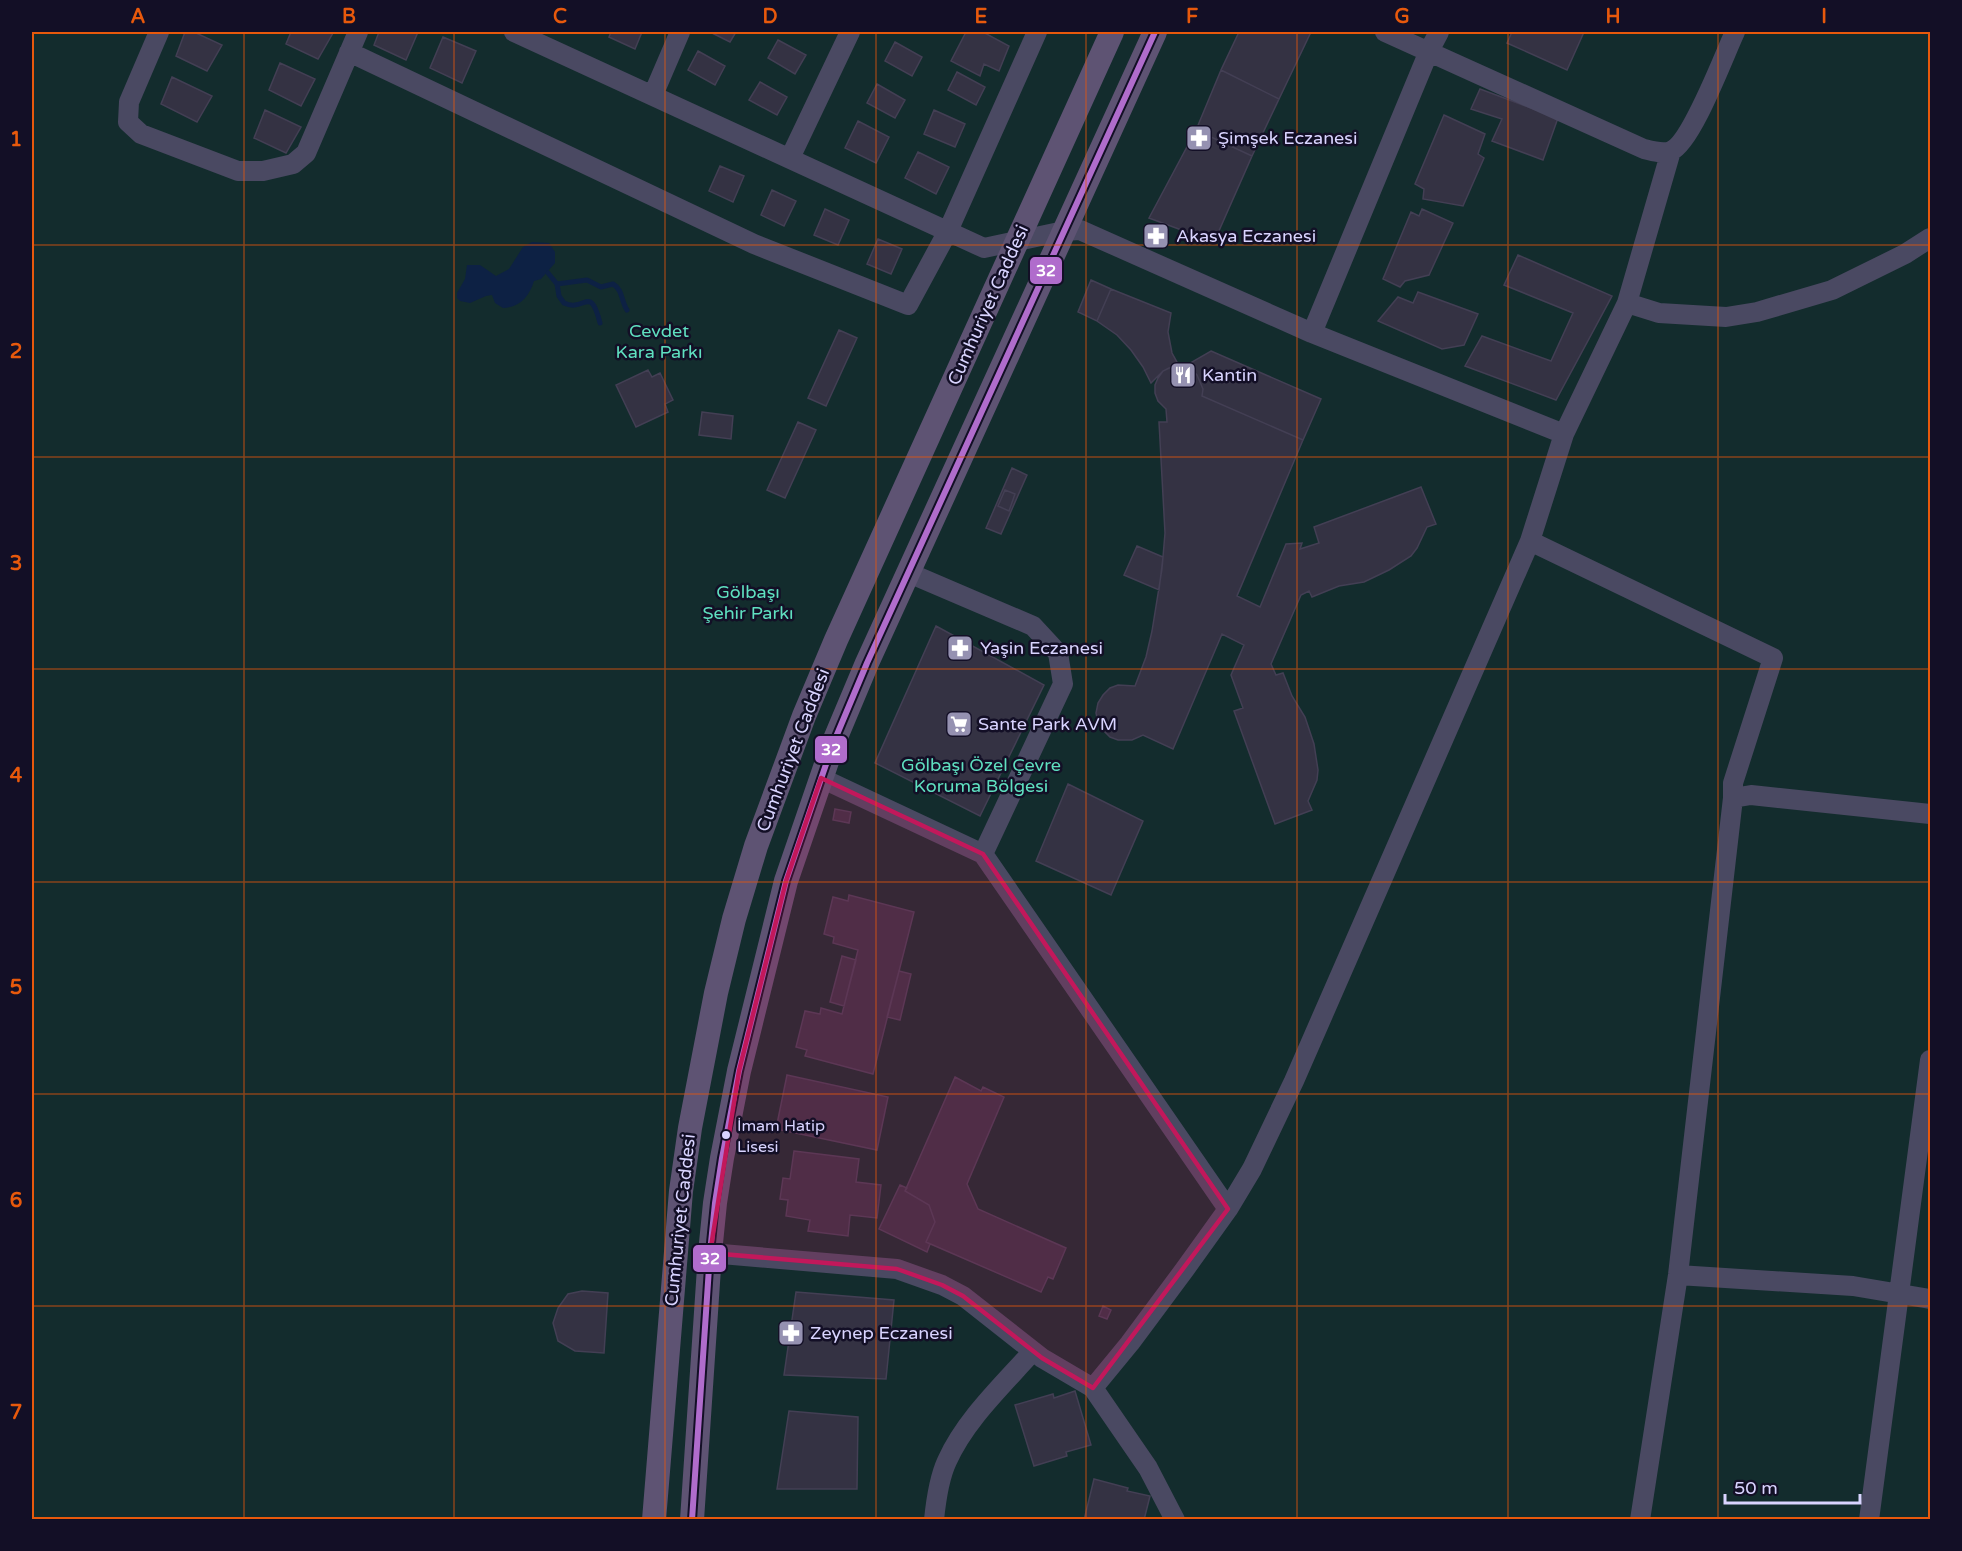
<svg xmlns="http://www.w3.org/2000/svg" width="1962" height="1551" viewBox="0 0 1962 1551" font-family="'Varela Round',sans-serif">
  <style>
    .green { fill: #132c2d }
    .water { fill: #0d2144 }
    .lines { fill: none; stroke-linecap: round; stroke-linejoin: round }
    .stream { stroke: #0d2144; stroke-width: 5 }
    .building { fill: #343243; stroke: #433f54; stroke-width: 1.5 }
    .minor { stroke: #4a4962; stroke-width: 20 }
    .major { stroke: #5e5373; stroke-width: 24 }
    .bus-1-casing { stroke: #130f26; stroke-width: 10 }
    .bus-1 { stroke: #b06ccc; stroke-width: 6 }
    .marked { fill: #c2185b; fill-opacity: 0.2; stroke: #c2185b; stroke-width: 4.5; stroke-linejoin: round }
    .grid { fill: none; stroke: #e8590c; stroke-width: 1.5; stroke-opacity: 0.55 }
    .bus-dot { fill: #d9d4ff; stroke: #130f26; stroke-width: 2 }
    .labels { text-anchor: middle; dominant-baseline: central; stroke-width: 5; stroke-linejoin: round; paint-order: stroke }
    .bus-label { font-size: 16px; fill: #d9d4ff; stroke: #130f26; text-anchor: start }
    .poi-label { font-size: 18px; fill: #d9d4ff; stroke: #130f26; text-anchor: start }
    .street-label { font-size: 18px; fill: #d9d4ff; stroke: #130f26 }
    .park-label { font-size: 18px; fill: #5fe0c0; stroke: #130f26 }
    .line-badge { stroke: #130f26; stroke-width: 2 }
    .badge-label { font-size: 16px; text-anchor: middle; font-weight: bold; fill: #fff }
    .neatline { fill: none; stroke: #e8590c; stroke-width: 2 }
    .grid-label { font-size: 20px; text-anchor: middle; font-weight: bold; fill: #e8590c }
  </style>
  <rect width="100%" height="100%" fill="#161421"/>
  <path class="green" d="M32 32H1930V1519L32 1520Z"/>
  <path class="water" d="M532 242 549 243 555 252V263L541 279 534 281C529 297 520 307 503 308L495 303 492 295 486 296 470 303 460 301 457 298V293L465 279 467 265H480L496 276 509 269 523 247Z"/>
  <g class="lines">
    <path class="stream" d="M548 273 557 284 559 296 564 303C585 313 590 283 600 323
      M557 284 587 280 601 287 613 284C623 290 621 301 627 310"/>
  </g>
  <path class="building" d="M185 32H194L222 45 207 71 176 56Z
    M291 32H329L333 33 318 59 286 44Z
    M379 32H418L406 60 374 45Z
    M611 32H642L635 49 609 37Z
    M710 32H736L730 42Z
    M966 32H983L1009 46 999 71 984 64 980 76 951 61Z
    M1239 32H1311L1279 99 1221 70Z
    M1512 32H1584L1567 70 1507 43Z
    M443 37 476 51 462 83 430 68Z
    M778 40 806 55 795 74 768 58Z
    M895 42 922 57 912 76 885 61Z
    M698 51 725 66 715 85 688 70Z
    M280 63 315 79 301 106 269 90Z
    M1221 70 1279 99 1252 156 1196 130Z
    M957 72 985 87 976 105 948 90Z
    M172 77 212 96 197 122 161 104Z
    M760 82 787 97 777 115 749 100Z
    M877 84 905 100 895 118 867 103Z
    M1480 89 1558 118 1543 160 1492 141 1502 119 1471 109Z
    M265 110 301 127 286 153 254 138Z
    M934 110 965 124 955 147 924 134Z
    M1444 115 1485 134 1478 154 1484 158 1463 206 1423 199 1424 189 1415 184Z
    M858 121 889 137 876 163 845 148Z
    M1196 130 1252 156 1214 242 1149 218Z
    M918 152 949 167 936 194 905 178Z
    M720 166 744 176 733 202 709 191Z
    M772 190 796 201 784 226 761 215Z
    M825 209 849 220 838 245 814 235Z
    M1422 209 1453 223 1429 275 1405 281 1400 287 1383 279 1411 212 1419 216Z
    M878 239 902 249 891 274 867 264Z
    M1518 255 1612 296 1556 400 1465 366 1482 336 1551 361 1573 313 1504 285Z
    M1091 280 1111 289 1097 321 1078 312Z
    M1111 289 1171 313 1168 332 1172 353 1178 364 1163 371 1151 383 1143 367 1131 350 1117 335 1097 321Z
    M1418 292 1478 314 1464 345 1442 349 1378 321 1398 297 1413 303Z
    M839 330 857 338 826 406 808 398Z
    M1211 351 1321 399 1303 440 1202 396 1203 389 1197 375 1185 366Z
    M1180 366 1192 370 1197 375 1203 389 1202 396 1303 440 1237 596 1260 607 1286 544 1302 543 1300 549 1319 543 1314 527 1421 487 1436 524 1427 527 1417 548 1411 556 1389 570 1364 582 1339 586 1312 597 1309 591 1301 595 1271 664 1276 675 1283 673 1292 696 1305 717 1314 744 1318 770 1317 780 1308 801 1312 810 1275 824 1234 711 1243 708 1231 675 1244 645 1222 634 1173 749 1143 735 1132 740H1118L1110 737 1103 730 1098 722 1096 713 1098 703 1103 695 1110 688 1118 685 1135 686 1146 657 1152 631 1162 569 1165 533 1159 422H1167L1166 409 1158 401 1155 393V385L1158 378 1163 371 1169 368Z
    M648 370 652 377 660 373 673 400 665 404 668 412 636 427 616 385Z
    M702 412 733 416 731 439 699 435Z
    M798 422 816 430 785 498 767 490Z
    M1012 468 1027 475 1001 534 986 528Z
    M1005 490 1015 494 1009 511 998 506Z
    M1137 546 1163 557 1159 590 1124 575Z
    M936 626 1044 685 980 816 875 763Z
    M1068 784 1143 821 1111 895 1036 861Z
    M835 809 851 812 849 823 833 820Z
    M849 895 914 912 873 1074 805 1056 807 1050 796 1047 805 1011 820 1014 821 1008 842 1014 858 950 833 943 834 937 824 934 833 897 848 901Z
    M842 956 856 960 844 1006 830 1002Z
    M899 971 911 974 900 1020 887 1017Z
    M787 1075 888 1097 877 1150 776 1129Z
    M955 1077 981 1091 983 1087 1004 1097 967 1184 978 1209 1066 1248 1053 1279 1048 1277 1041 1292 926 1242 935 1222 929 1205 905 1191Z
    M794 1151 859 1159 856 1182 881 1185 877 1218 850 1215 848 1236 808 1231 810 1220 786 1216 788 1200 780 1199 783 1178 790 1179Z
    M900 1185 907 1188 905 1191 929 1205 935 1222 926 1242 930 1244 927 1252 879 1229Z
    M582 1291 608 1293 604 1353 575 1351 558 1341 553 1323 558 1308 568 1294Z
    M796 1292 894 1300 886 1379 784 1375Z
    M1103 1306 1111 1310 1107 1319 1099 1316Z
    M1075 1391 1091 1445 1066 1452 1067 1456 1034 1466 1015 1405 1053 1394 1054 1398Z
    M789 1411 858 1417 857 1489H777Z
    M1094 1479 1128 1488 1127 1491 1150 1496 1144 1520H1084Z"/>
  <g class="lines">
    <path class="minor" d="M159 32 129 102 128 122 141 134 238 171H263L293 164 306 153 358 32
      M514 32 984 248 1064 231 1080 230 1312 333 1564 434 1627 303 1671 151
      M1385 32 1644 149C1652 151 1663 154 1671 151 1692 142 1724 55 1735 32
      M349 52 754 244 908 305 948 231 1037 32
      M653 95 680 32
      M790 158 850 32
      M1627 303 1659 313 1726 317 1757 312 1832 290 1905 254 1930 238
      M1312 333 1429 51 1439 32
      M1530 541 1773 658 1733 783V798
      M821 778 983 854 1063 684 1058 653 1033 626 909 573
      M983 854 1228 1209
      M710 1253 897 1269 942 1285 963 1296 1042 1358 1093 1388 1148 1468 1175 1520
      M1678 1275 1853 1286 1930 1299
      M1093 1388 1130 1343 1185 1269 1228 1209 1252 1169 1294 1081 1530 541 1564 434
      M934 1520C936 1500 939 1478 947 1461 966 1419 1003 1385 1033 1351
      M1640 1520 1678 1275 1733 798 1751 795 1930 814
      M1869 1520 1930 1060"/>
    <path class="major" d="M654 1520 681 1191 690 1128 716 993 734 919 756 846 804 716 836 640 1112 32
      M692 1520 710 1253 715 1203 722 1158 739 1071 786 881 833 744 867 663 1155 32"/>
    <defs>
      <path id="bus-1" d="M692 1520 710 1253 715 1203 722 1158 739 1071 786 881 833 744 867 663 1155 32"/>
    </defs>
    <use href="#bus-1" class="bus-1-casing"/>
    <use href="#bus-1" class="bus-1"/>
  </g>
  <path class="marked" d="M821 778 983 854 1228 1209 1093 1388 1042 1358 963 1296 942 1285 897 1269 710 1253 739 1071 786 881Z"/>
  <path class="grid" d="M244 32V1520M454 32V1520M665 32V1520M876 32V1520M1086 32V1520M1297 32V1520M1508 32V1520M1718 32V1520M32 245H1930M32 457H1930M32 669H1930M32 882H1930M32 1094H1930M32 1306H1930"/>
  <defs>
    <symbol id="pharmacy-square" viewBox="-11 -11 22 22"><rect x="-9" y="-9" width="18" height="18" rx="4" fill="#9591b1" stroke="#130f26"/><path d="M-2-6h4v4h4v4h-4v4h-4v-4h-4v-4h4Z" fill="#fff"/></symbol>
    <symbol id="restaurant-square" viewBox="-11 -11 22 22"><rect x="-9" y="-9" width="18" height="18" rx="4" fill="#9591b1" stroke="#130f26"/><path d="M-5-6h1v4h1v-4h1v4h1v-4h1v5L-1.5 .5V6h-2V.5L-5-1ZM5-6V6H3V1.5H1.5Q1.5-4 5-6Z" fill="#fff"/></symbol>
    <symbol id="supermarket-square" viewBox="-11 -11 22 22"><rect x="-9" y="-9" width="18" height="18" rx="4" fill="#9591b1" stroke="#130f26"/><path d="M-6-5.5h2.5l.6 2H6L4.5 2H-2.5L-4.4-4H-6ZM-1.5 3.2a1.3 1.3 0 1 0 .1 0ZM3 3.2a1.3 1.3 0 1 0 .1 0Z" fill="#fff"/></symbol>
  </defs>
  <g fill-rule="evenodd">
    <use href="#pharmacy-square" x="1184" y="123" width="30" height="30"/>
    <use href="#pharmacy-square" x="1141" y="221" width="30" height="30"/>
    <use href="#restaurant-square" x="1168" y="360" width="30" height="30"/>
    <use href="#pharmacy-square" x="945" y="633" width="30" height="30"/>
    <use href="#supermarket-square" x="944" y="709" width="30" height="30"/>
    <use href="#pharmacy-square" x="776" y="1318" width="30" height="30"/>
  </g>
  <circle class="bus-dot" cx="726" cy="1135" r="5"/>
  <g class="labels">
    <g class="bus-label">
      <text x="737" y="1126">İmam Hatip<tspan x="737" dy="21">Lisesi</tspan></text>
    </g>
    <g class="poi-label">
      <text x="1218" y="138">Şimşek Eczanesi</text>
      <text x="1176" y="236">Akasya Eczanesi</text>
      <text x="1202" y="375">Kantin</text>
      <text x="980" y="648">Yaşin Eczanesi</text>
      <text x="978" y="724">Sante Park AVM</text>
      <text x="810" y="1333">Zeynep Eczanesi</text>
    </g>
    <g class="street-label">
      <text transform="translate(988 305) rotate(-66)">Cumhuriyet Caddesi</text>
      <text transform="translate(793 750) rotate(-69)">Cumhuriyet Caddesi</text>
      <text transform="translate(680 1220) rotate(-84)">Cumhuriyet Caddesi</text>
    </g>
    <g class="park-label">
      <text x="659" y="331">Cevdet<tspan x="659" dy="21">Kara Parkı</tspan></text>
      <text x="748" y="592">Gölbaşı<tspan x="748" dy="21">Şehir Parkı</tspan></text>
      <text x="981" y="765">Gölbaşı Özel Çevre<tspan x="981" dy="21">Koruma Bölgesi</tspan></text>
    </g>
  </g>
  <g class="line-badge">
    <rect x="1029" y="256" width="34" height="29" rx="6" fill="#b06ccc"/>
    <rect x="814" y="735" width="34" height="29" rx="6" fill="#b06ccc"/>
    <rect x="692" y="1244" width="35" height="29" rx="6" fill="#b06ccc"/>
  </g>
  <g class="badge-label">
    <text x="1046" y="276">32</text>
    <text x="831" y="755">32</text>
    <text x="710" y="1264">32</text>
  </g>
  <rect width="1962" height="1551" fill="none" stroke="#130f26" stroke-width="66"/>
  <path d="M1725 1494v9h135v-9" fill="none" stroke="#d9d4ff" stroke-width="3"/>
  <text x="1734" y="1494" font-size="18" fill="#d9d4ff" stroke="#130f26" stroke-width="4.5" paint-order="stroke">50 m</text>
  <rect x="33" y="33" width="1896" height="1485" class="neatline"/>
  <g class="grid-label">
    <text x="138" y="23">A</text>
    <text x="349" y="23">B</text>
    <text x="560" y="23">C</text>
    <text x="770" y="23">D</text>
    <text x="981" y="23">E</text>
    <text x="1192" y="23">F</text>
    <text x="1402" y="23">G</text>
    <text x="1613" y="23">H</text>
    <text x="1824" y="23">I</text>
    <text x="16" y="146">1</text>
    <text x="16" y="358">2</text>
    <text x="16" y="570">3</text>
    <text x="16" y="782">4</text>
    <text x="16" y="994">5</text>
    <text x="16" y="1207">6</text>
    <text x="16" y="1419">7</text>
  </g>
</svg>
